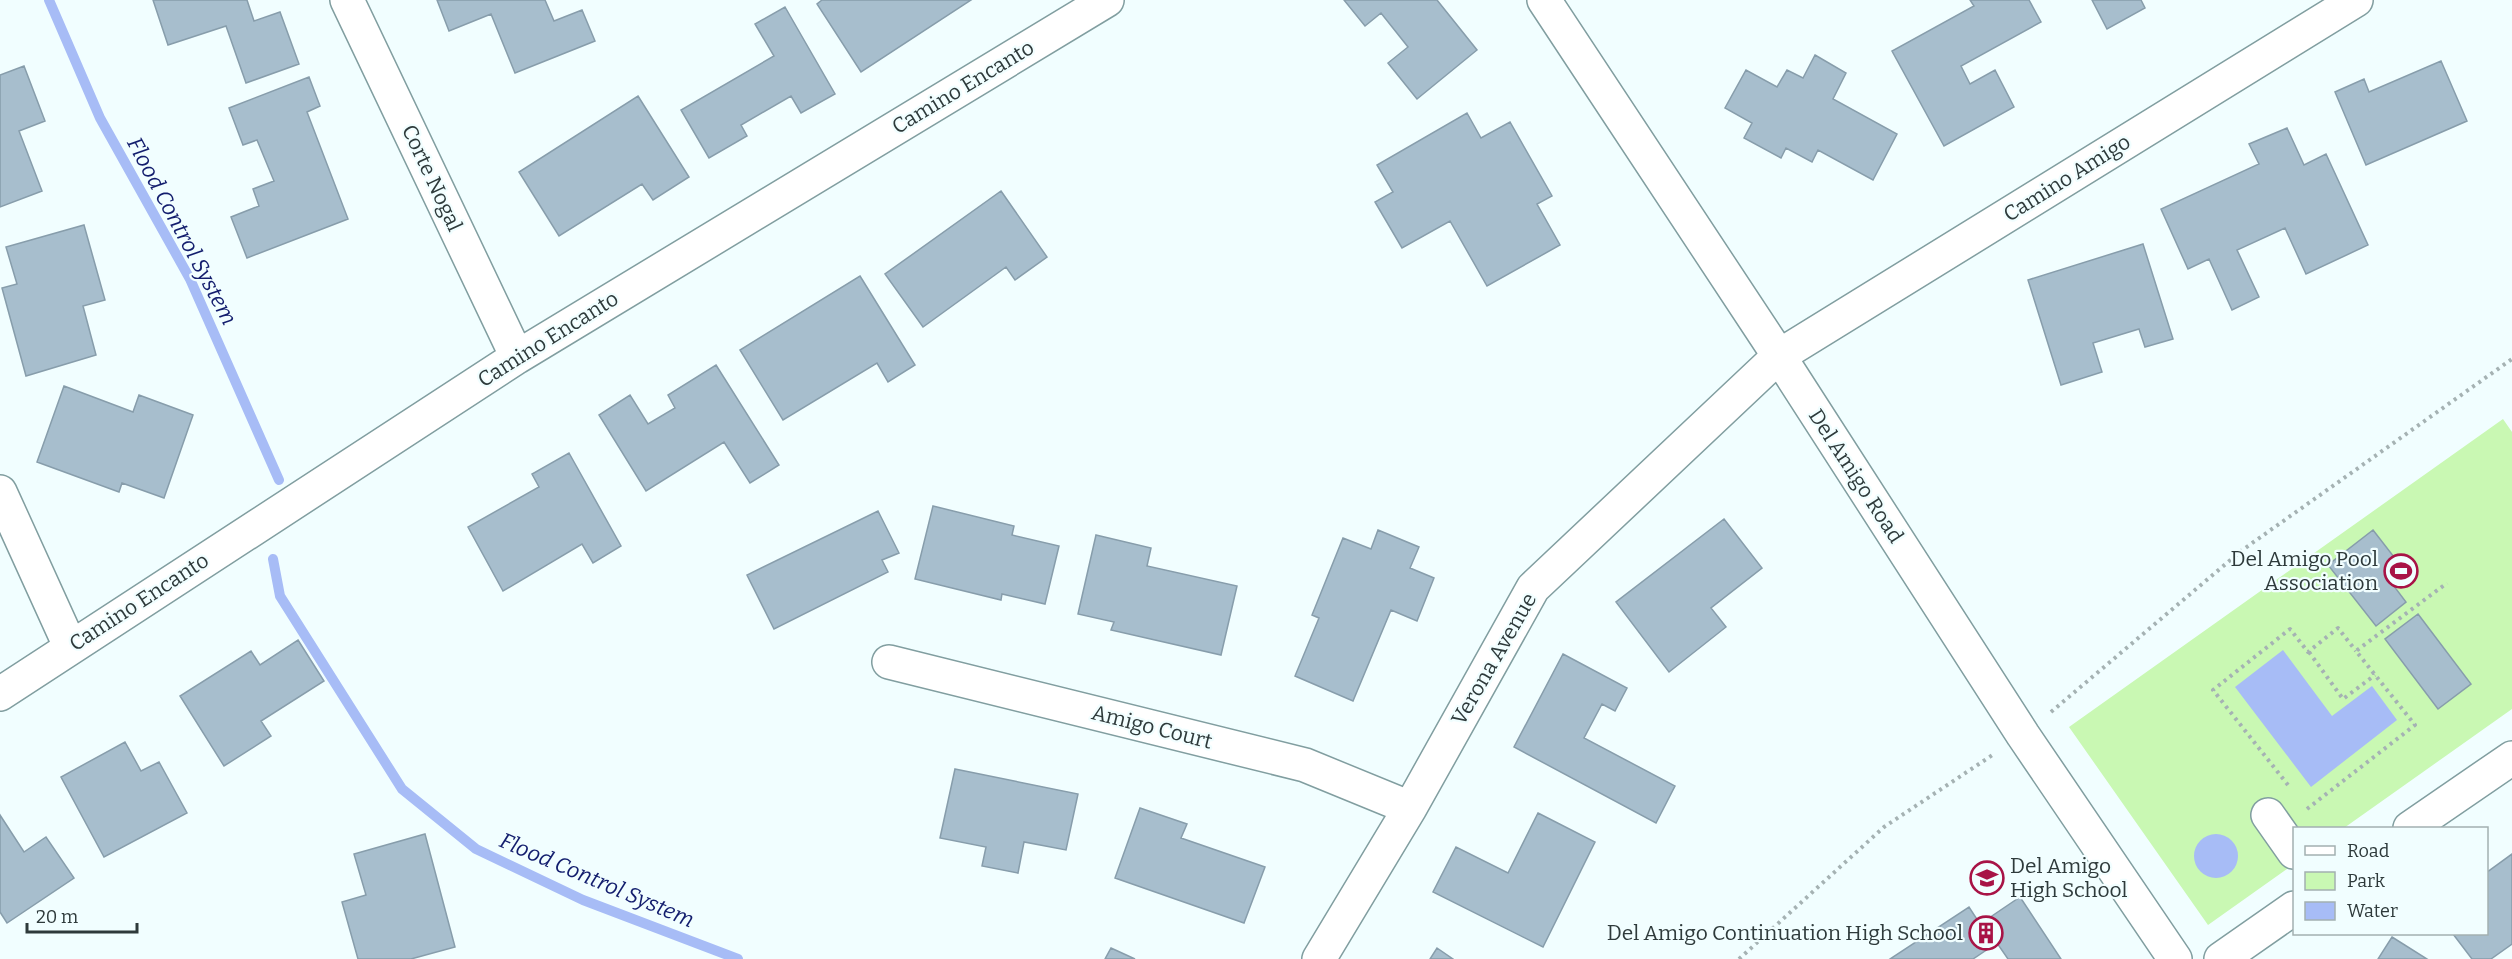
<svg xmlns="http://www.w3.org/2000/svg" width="2512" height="959" viewBox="0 0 2512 959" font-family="Bitter,serif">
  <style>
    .green { fill: #c9f8b3 }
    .water { fill: #a7bcf6 }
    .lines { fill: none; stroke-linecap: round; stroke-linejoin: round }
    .stream { stroke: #a7bcf6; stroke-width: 10 }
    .building { fill: #a7becd; stroke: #879dab; stroke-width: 1.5 }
    .minor-casing { stroke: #819ea0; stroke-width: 36 }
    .path { stroke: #a5b2b3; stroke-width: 4; stroke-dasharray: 3 4.5; stroke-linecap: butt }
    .minor { stroke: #fff; stroke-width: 33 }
    .labels { text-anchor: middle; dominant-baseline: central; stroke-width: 4.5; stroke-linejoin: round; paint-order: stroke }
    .street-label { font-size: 21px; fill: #2e3a3b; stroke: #f1feff }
    .poi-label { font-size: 21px; fill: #2e3a3b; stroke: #f1feff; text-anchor: end }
    .water-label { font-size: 22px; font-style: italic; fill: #121d6d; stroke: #f1feff }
  </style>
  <rect width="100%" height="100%" fill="#f1feff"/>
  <path class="green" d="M2503 419 2512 432V709L2344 828H2294V864L2208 925 2069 727Z"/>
  <path class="water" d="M2283 650 2332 716 2372 686 2397 720 2311 787 2235 687Z
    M2194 856a22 22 0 1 1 44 0a22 22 0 1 1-44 0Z"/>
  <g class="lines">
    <path class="stream" d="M49 0 100 118 190 279 279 480
      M273 559 280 596 402 789 476 849 583 900 738 959"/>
  </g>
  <path class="building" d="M153 0H247L254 21 280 12 299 64 246 83 226 26 168 45Z
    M437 0H545L554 21 582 10 595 41 515 73 491 14 449 31Z
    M822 0H971L861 72 817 4Z
    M1344 0H1437L1477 50 1417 99 1388 63 1408 47 1381 13 1365 26Z
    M1970 0H2029L2041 22 1961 66 1970 84 1995 70 2014 107 1944 146 1892 51 1974 6Z
    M2092 0H2141L2145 8 2107 29Z
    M785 7 835 94 801 113 791 96 741 125 747 136 709 158 681 110 774 56 755 24Z
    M1815 55 1846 73 1833 99 1897 134 1873 180 1818 150 1812 162 1786 148 1781 158 1744 138 1752 123 1725 108 1746 70 1777 87 1787 70 1803 78Z
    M2441 61 2467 121 2366 165 2335 92 2364 79 2369 92Z
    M24 66 45 121 19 131 42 191 0 207V75Z
    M309 77 320 106 307 112 348 219 247 258 231 217 259 206 253 189 274 181 257 140 243 145 229 108Z
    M638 96 689 177 653 200 642 184 559 236 519 172Z
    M1467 113 1481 138 1510 122 1552 196 1537 204 1560 245 1487 286 1450 221 1402 248 1375 202 1393 192 1377 165Z
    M2287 128 2304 165 2326 154 2368 245 2306 274 2285 228 2237 250 2259 297 2232 310 2209 259 2188 269 2161 209 2259 164 2249 144Z
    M1001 191 1047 257 1015 280 1006 267 923 327 885 274Z
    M84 225 105 300 83 306 96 355 26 376 2 288 17 284 6 247Z
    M2143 244 2173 339 2145 347 2139 329 2093 343 2102 372 2061 385 2028 280Z
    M860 276 915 365 888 382 877 363 783 420 740 350Z
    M716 365 779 465 750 483 724 442 646 491 599 415 630 395 648 424 675 408 668 395Z
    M64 386 133 412 139 395 193 415 164 498 122 483 119 492 37 462Z
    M569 453 621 546 593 563 582 544 503 591 468 527 539 487 532 474Z
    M933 506 1014 526 1012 535 1059 546 1045 604 1002 594 1001 600 915 579Z
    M878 511 899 553 882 560 888 572 774 629 747 575Z
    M1724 519 1762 568 1711 608 1726 627 1669 672 1616 602Z
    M1378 530 1419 547 1410 568 1434 578 1417 621 1391 610 1353 701 1295 676 1319 618 1312 615 1343 538 1371 549Z
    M2373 530 2401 566 2387 577 2406 602 2376 626 2328 565Z
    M1096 535 1151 548 1147 566 1237 586 1221 655 1111 630 1114 622 1078 614Z
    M2418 614 2471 684 2438 709 2385 639Z
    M298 640 324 681 261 721 271 736 224 766 180 696 251 651 260 665Z
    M1563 654 1627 688 1615 711 1602 704 1584 738 1675 786 1656 823 1514 747Z
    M125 742 141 771 159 762 187 813 104 857 61 777Z
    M955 769 1078 794 1066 850 1024 842 1018 873 982 866 986 847 940 838Z
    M1140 808 1187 824 1181 838 1265 867 1244 923 1115 878Z
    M1538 813 1595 842 1543 947 1433 892 1456 847 1508 873Z
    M0 815 24 852 46 837 74 878 7 923 0 912Z
    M425 834 455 947 411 959H358L342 902 366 895 354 854Z
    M2512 854V944L2491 959H2472L2453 934H2486V873Z
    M2020 897 2061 959H2008L1997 943 1973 959H1890L1969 907 1980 924Z
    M2392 937 2427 959H2378Z
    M1111 948 1135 959H1105Z
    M1437 948 1453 959H1430Z"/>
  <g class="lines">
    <defs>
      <path id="minor" d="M347 0 517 357
        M1544 0 1779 356 2023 735 2175 959
        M0 492 70 646
        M889 662 1305 765 1410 808
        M0 694 517 357 1107 0
        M2268 815 2294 852
        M2410 828 2512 758
        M1319 959 1410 808 1533 588 1779 356 2356 0
        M2221 959 2294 908"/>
    </defs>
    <use href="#minor" class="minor-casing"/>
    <path class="path" d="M2309 652 2343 699 2375 675
      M2051 712 2241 551 2512 359
      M2288 785 2213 690 2290 629 2308 652 2338 628 2356 651
      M2307 809 2415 725 2356 651 2447 583
      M1739 959 1884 827 1994 754"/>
    <use href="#minor" class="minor"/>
  </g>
  <defs>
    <symbol id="stadium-ring" viewBox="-11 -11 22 22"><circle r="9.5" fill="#f1feff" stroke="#a81346" stroke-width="1.5"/><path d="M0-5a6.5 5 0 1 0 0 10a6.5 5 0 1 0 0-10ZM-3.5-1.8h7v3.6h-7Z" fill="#a81346"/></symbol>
    <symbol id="school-ring" viewBox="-11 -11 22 22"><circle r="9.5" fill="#f1feff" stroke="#a81346" stroke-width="1.5"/><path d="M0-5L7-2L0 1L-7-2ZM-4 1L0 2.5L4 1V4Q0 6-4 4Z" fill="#a81346"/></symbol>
    <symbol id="building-ring" viewBox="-11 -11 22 22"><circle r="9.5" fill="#f1feff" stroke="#a81346" stroke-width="1.5"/><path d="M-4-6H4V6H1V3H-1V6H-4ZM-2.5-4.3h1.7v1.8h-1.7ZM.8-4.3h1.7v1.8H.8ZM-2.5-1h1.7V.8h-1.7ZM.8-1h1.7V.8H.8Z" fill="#a81346"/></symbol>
  </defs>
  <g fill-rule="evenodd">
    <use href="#stadium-ring" x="2382" y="552" width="38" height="38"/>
    <use href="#school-ring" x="1968" y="859" width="38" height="38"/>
    <use href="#building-ring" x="1967" y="914" width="38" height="38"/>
  </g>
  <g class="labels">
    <g class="street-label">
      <text transform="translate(963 87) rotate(-31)">Camino Encanto</text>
      <text transform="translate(432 178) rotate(65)">Corte Nogal</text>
      <text transform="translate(2067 178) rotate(-32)">Camino Amigo</text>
      <text transform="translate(548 339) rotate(-32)">Camino Encanto</text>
      <text transform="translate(1856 476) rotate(57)">Del Amigo Road</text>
      <text transform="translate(139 602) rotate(-33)">Camino Encanto</text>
      <text transform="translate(1494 659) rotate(-60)">Verona Avenue</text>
      <text transform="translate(1152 727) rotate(14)">Amigo Court</text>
    </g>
    <g class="poi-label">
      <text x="2378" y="559">Del Amigo Pool<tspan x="2378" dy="24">Association</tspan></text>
      <text x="2010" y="866" text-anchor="start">Del Amigo<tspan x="2010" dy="24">High School</tspan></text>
      <text x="1963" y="933">Del Amigo Continuation High School</text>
    </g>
    <g class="water-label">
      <text transform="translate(182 231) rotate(62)">Flood Control System</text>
      <text transform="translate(597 880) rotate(23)">Flood Control System</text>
    </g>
  </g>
  <rect x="2293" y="827" width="195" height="108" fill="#f1feff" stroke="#a3b0b1" stroke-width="1.5"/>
  <rect x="2305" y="846" width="30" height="9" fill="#ffffff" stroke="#a3b0b1" stroke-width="1.5"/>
  <text x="2347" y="857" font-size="18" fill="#2e3a3b">Road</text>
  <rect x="2305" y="872" width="30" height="18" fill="#c9f8b3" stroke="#a3b0b1" stroke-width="1.5"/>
  <text x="2347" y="887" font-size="18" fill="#2e3a3b">Park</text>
  <rect x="2305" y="902" width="30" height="18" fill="#a7bcf6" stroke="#a3b0b1" stroke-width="1.5"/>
  <text x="2347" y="917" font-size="18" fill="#2e3a3b">Water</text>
  <path d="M27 923v9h110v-9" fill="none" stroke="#2e3a3b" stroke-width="3"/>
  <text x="36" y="923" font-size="18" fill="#2e3a3b" stroke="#f1feff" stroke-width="4.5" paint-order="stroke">20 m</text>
</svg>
